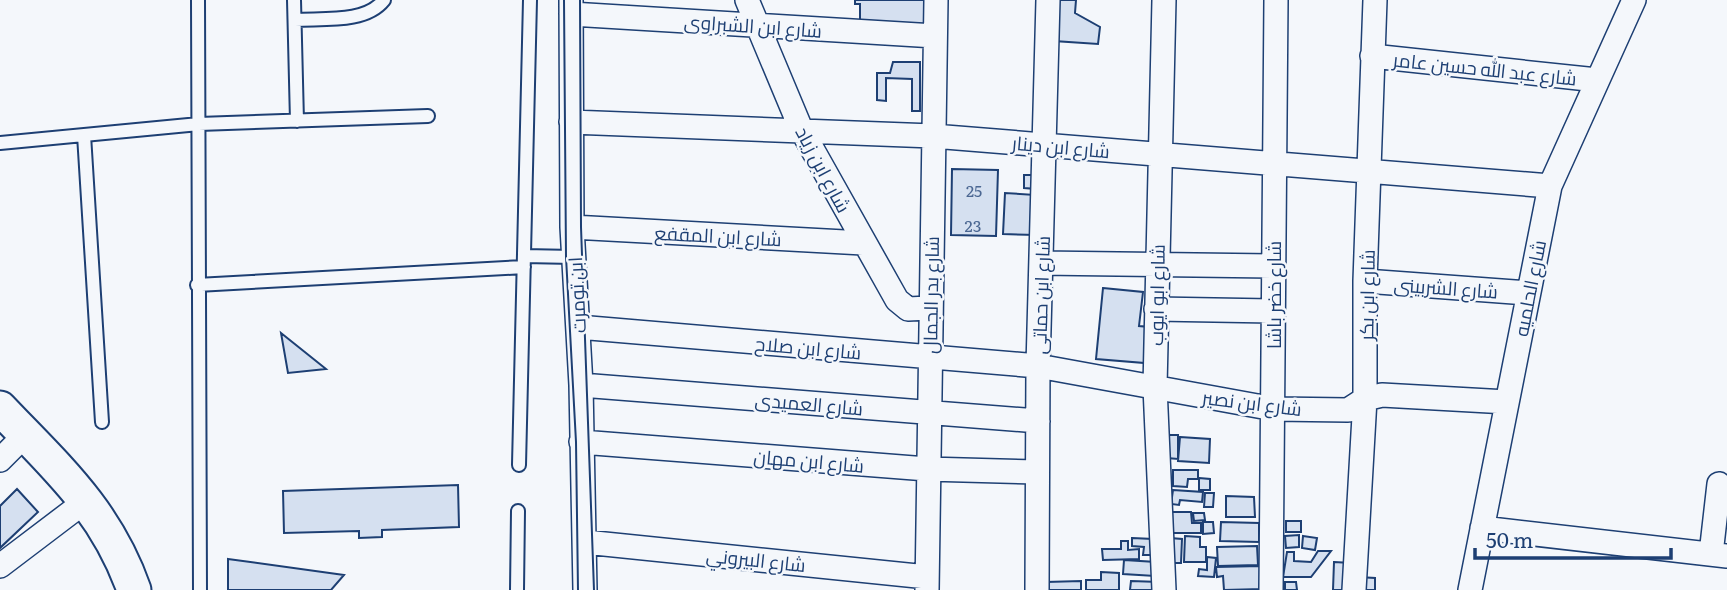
<svg xmlns="http://www.w3.org/2000/svg" width="1727" height="590" viewBox="0 0 1727 590" font-family="Literata,Cairo,serif">
  <style>
    .building { fill: #d5e0f0; stroke: #1d3f73; stroke-width: 2 }
    .lines { fill: none; stroke-linecap: round; stroke-linejoin: round }
    .lane-casing { stroke: #1d3f73; stroke-width: 16 }
    .street-casing { stroke: #1d3f73; stroke-width: 26 }
    .secondary-casing { stroke: #1d3f73; stroke-width: 37 }
    .lane { stroke: #f4f7fb; stroke-width: 12 }
    .street { stroke: #f4f7fb; stroke-width: 23 }
    .secondary { stroke: #f4f7fb; stroke-width: 33 }
    .tram { stroke: #1d3f73; stroke-width: 2 }
    .labels { text-anchor: middle; dominant-baseline: central; stroke-width: 5; stroke-linejoin: round; paint-order: stroke }
    .number-label { font-size: 16px; fill: #4b6792 }
    .street-label { font-size: 19px; fill: #1d3f73; stroke: #f4f7fb }
  </style>
  <rect width="100%" height="100%" fill="#f4f7fb"/>
  <path class="building" d="M855 0H926V27H860V4H855Z
    M1057 0H1076L1075 13 1100 27 1098 44 1054 41Z
    M893 62H920V111H912V79L886 78V101L877 100V73H890Z
    M952 169 998 170 996 236 951 235Z
    M1024 175H1039L1036 235 1003 234 1005 193 1035 195 1036 189 1024 188Z
    M1103 288 1143 292 1139 326 1150 327 1146 373 1144 363 1096 359Z
    M281 333 326 369 288 373Z
    M1167 435H1178V459L1167 458Z
    M1180 437 1210 439 1209 463 1178 461Z
    M1173 470H1198V479H1188L1187 487 1173 486Z
    M1199 478 1210 479V490H1199Z
    M458 485 459 527 382 530V537L359 538V531L284 533 283 491Z
    M17 489 38 512 0 548V506Z
    M1173 490 1203 492 1202 502 1180 500 1179 505 1171 504Z
    M1205 493H1214L1213 507H1204Z
    M1226 496 1254 497 1255 517H1226Z
    M1169 512H1191L1192 523H1201V533H1170Z
    M1193 513H1204L1205 520 1194 521Z
    M1286 521H1301V532H1286Z
    M1203 522H1213L1214 533 1203 534Z
    M1221 522 1259 523V542L1220 541Z
    M1299 535V547L1286 548 1285 536Z
    M1185 536 1200 537V547H1206V562H1184Z
    M1303 536 1317 538 1315 550 1302 548Z
    M1132 538 1153 539 1152 555H1143L1144 547 1132 546Z
    M1170 538 1182 539 1181 563H1169Z
    M1121 541H1128V550L1139 549V559L1103 560 1102 549H1121Z
    M1257 546 1258 565 1218 566 1217 547Z
    M1318 551H1331L1311 577H1283L1287 552H1294V561L1311 562Z
    M1207 557 1216 558 1214 577 1198 576 1199 569 1207 570Z
    M228 559 344 575 331 590H228Z
    M1124 560 1156 562 1155 576 1123 574Z
    M1334 562 1351 563 1350 590H1333Z
    M1261 566 1262 589 1224 590 1223 576 1217 577 1216 567Z
    M1101 572 1119 573V590H1086V580H1101Z
    M1358 577 1375 578V590H1358Z
    M1081 581V590H1046V582Z
    M1131 581 1160 582 1159 590H1130Z
    M1285 582H1296L1297 590H1285Z"/>
  <g class="lines">
    <defs>
      <path id="lane" d="M198 0 200 590
        M294 0 297 121
        M295 20C322 18 365 24 384 0
        M84 135 102 422
        M0 143 199 124 428 116
        M524 256 574 257
        M197 285 524 267
        M519 465 530 0
        M517 590 518 511"/>
      <path id="street" d="M571 0 572 227 581 385 585 590
        M747 0 801 129 897 300 908 309 929 308
        M571 14 935 36
        M1372 56 1597 80
        M571 122 933 136 1550 186
        M572 227 863 243
        M1041 263 1273 266
        M1365 281 1528 293
        M1156 309 1273 311
        M578 327 1038 366 1274 409 1348 410 1365 399 1382 395 1507 402
        M581 385 1038 421
        M581 442 927 469 1037 472
        M0 460 25 435
        M1482 528 1727 556
        M585 542 927 577
        M1711 554 1719 484
        M0 566 87 500
        M927 590 936 0
        M1037 590 1038 366 1048 0
        M1164 590 1155 387 1164 0
        M1271 590 1276 0
        M1354 590 1365 399V281L1375 0
        M1470 590 1550 186 1634 0"/>
      <path id="secondary" d="M0 408C56 467 106 510 134 590"/>
    </defs>
    <use href="#lane" class="lane-casing"/>
    <use href="#street" class="street-casing"/>
    <use href="#secondary" class="secondary-casing"/>
    <use href="#lane" class="lane"/>
    <use href="#street" class="street"/>
    <use href="#secondary" class="secondary"/>
    <path class="tram" d="M564 0 566 257 576 442 578 590
      M580 0 581 227 594 590"/>
  </g>
  <g class="labels">
    <g class="number-label">
      <text x="974" y="190">25</text>
      <text x="973" y="225">23</text>
    </g>
    <g class="street-label">
      <text transform="translate(753 25) rotate(4)">شارع ابن الشبراوى</text>
      <text transform="translate(1485 68) rotate(6)">شارع عبد الله حسين عامر</text>
      <text transform="translate(1061 146) rotate(5)">شارع ابن دينار</text>
      <text transform="translate(824 169) rotate(62)">شارع ابن زياد</text>
      <text transform="translate(718 235) rotate(3)">شارع ابن المقفع</text>
      <text transform="translate(1446 287) rotate(4)">شارع الشربينى</text>
      <text transform="translate(1529 288) rotate(-79)">شارع الحلميه</text>
      <text transform="translate(576 295) rotate(-93)">ابن تومرت</text>
      <text transform="translate(930 295) rotate(-89)">شارع بدر الجمال</text>
      <text transform="translate(1040 295) rotate(-88)">شارع ابن حماتى</text>
      <text transform="translate(1156 295) rotate(-89)">شارع ابو ايوب</text>
      <text transform="translate(1273 295) rotate(-90)">شارع خضر باشا</text>
      <text transform="translate(1366 295) rotate(-89)">شارع ابن بكر</text>
      <text transform="translate(808 347) rotate(5)">شارع ابن صلاح</text>
      <text transform="translate(1252 402) rotate(7)">شارع ابن نصير</text>
      <text transform="translate(809 403) rotate(5)">شارع العميدى</text>
      <text transform="translate(809 460) rotate(5)">شارع ابن مهان</text>
      <text transform="translate(756 559) rotate(6)">شارع البيروني</text>
    </g>
  </g>
  <path d="M1475 548v10h196v-10" fill="none" stroke="#1d3f73" stroke-width="3.5"/>
  <text x="1486" y="548" font-size="21" fill="#1d3f73" stroke="#f4f7fb" stroke-width="5" paint-order="stroke">50 m</text>
</svg>
